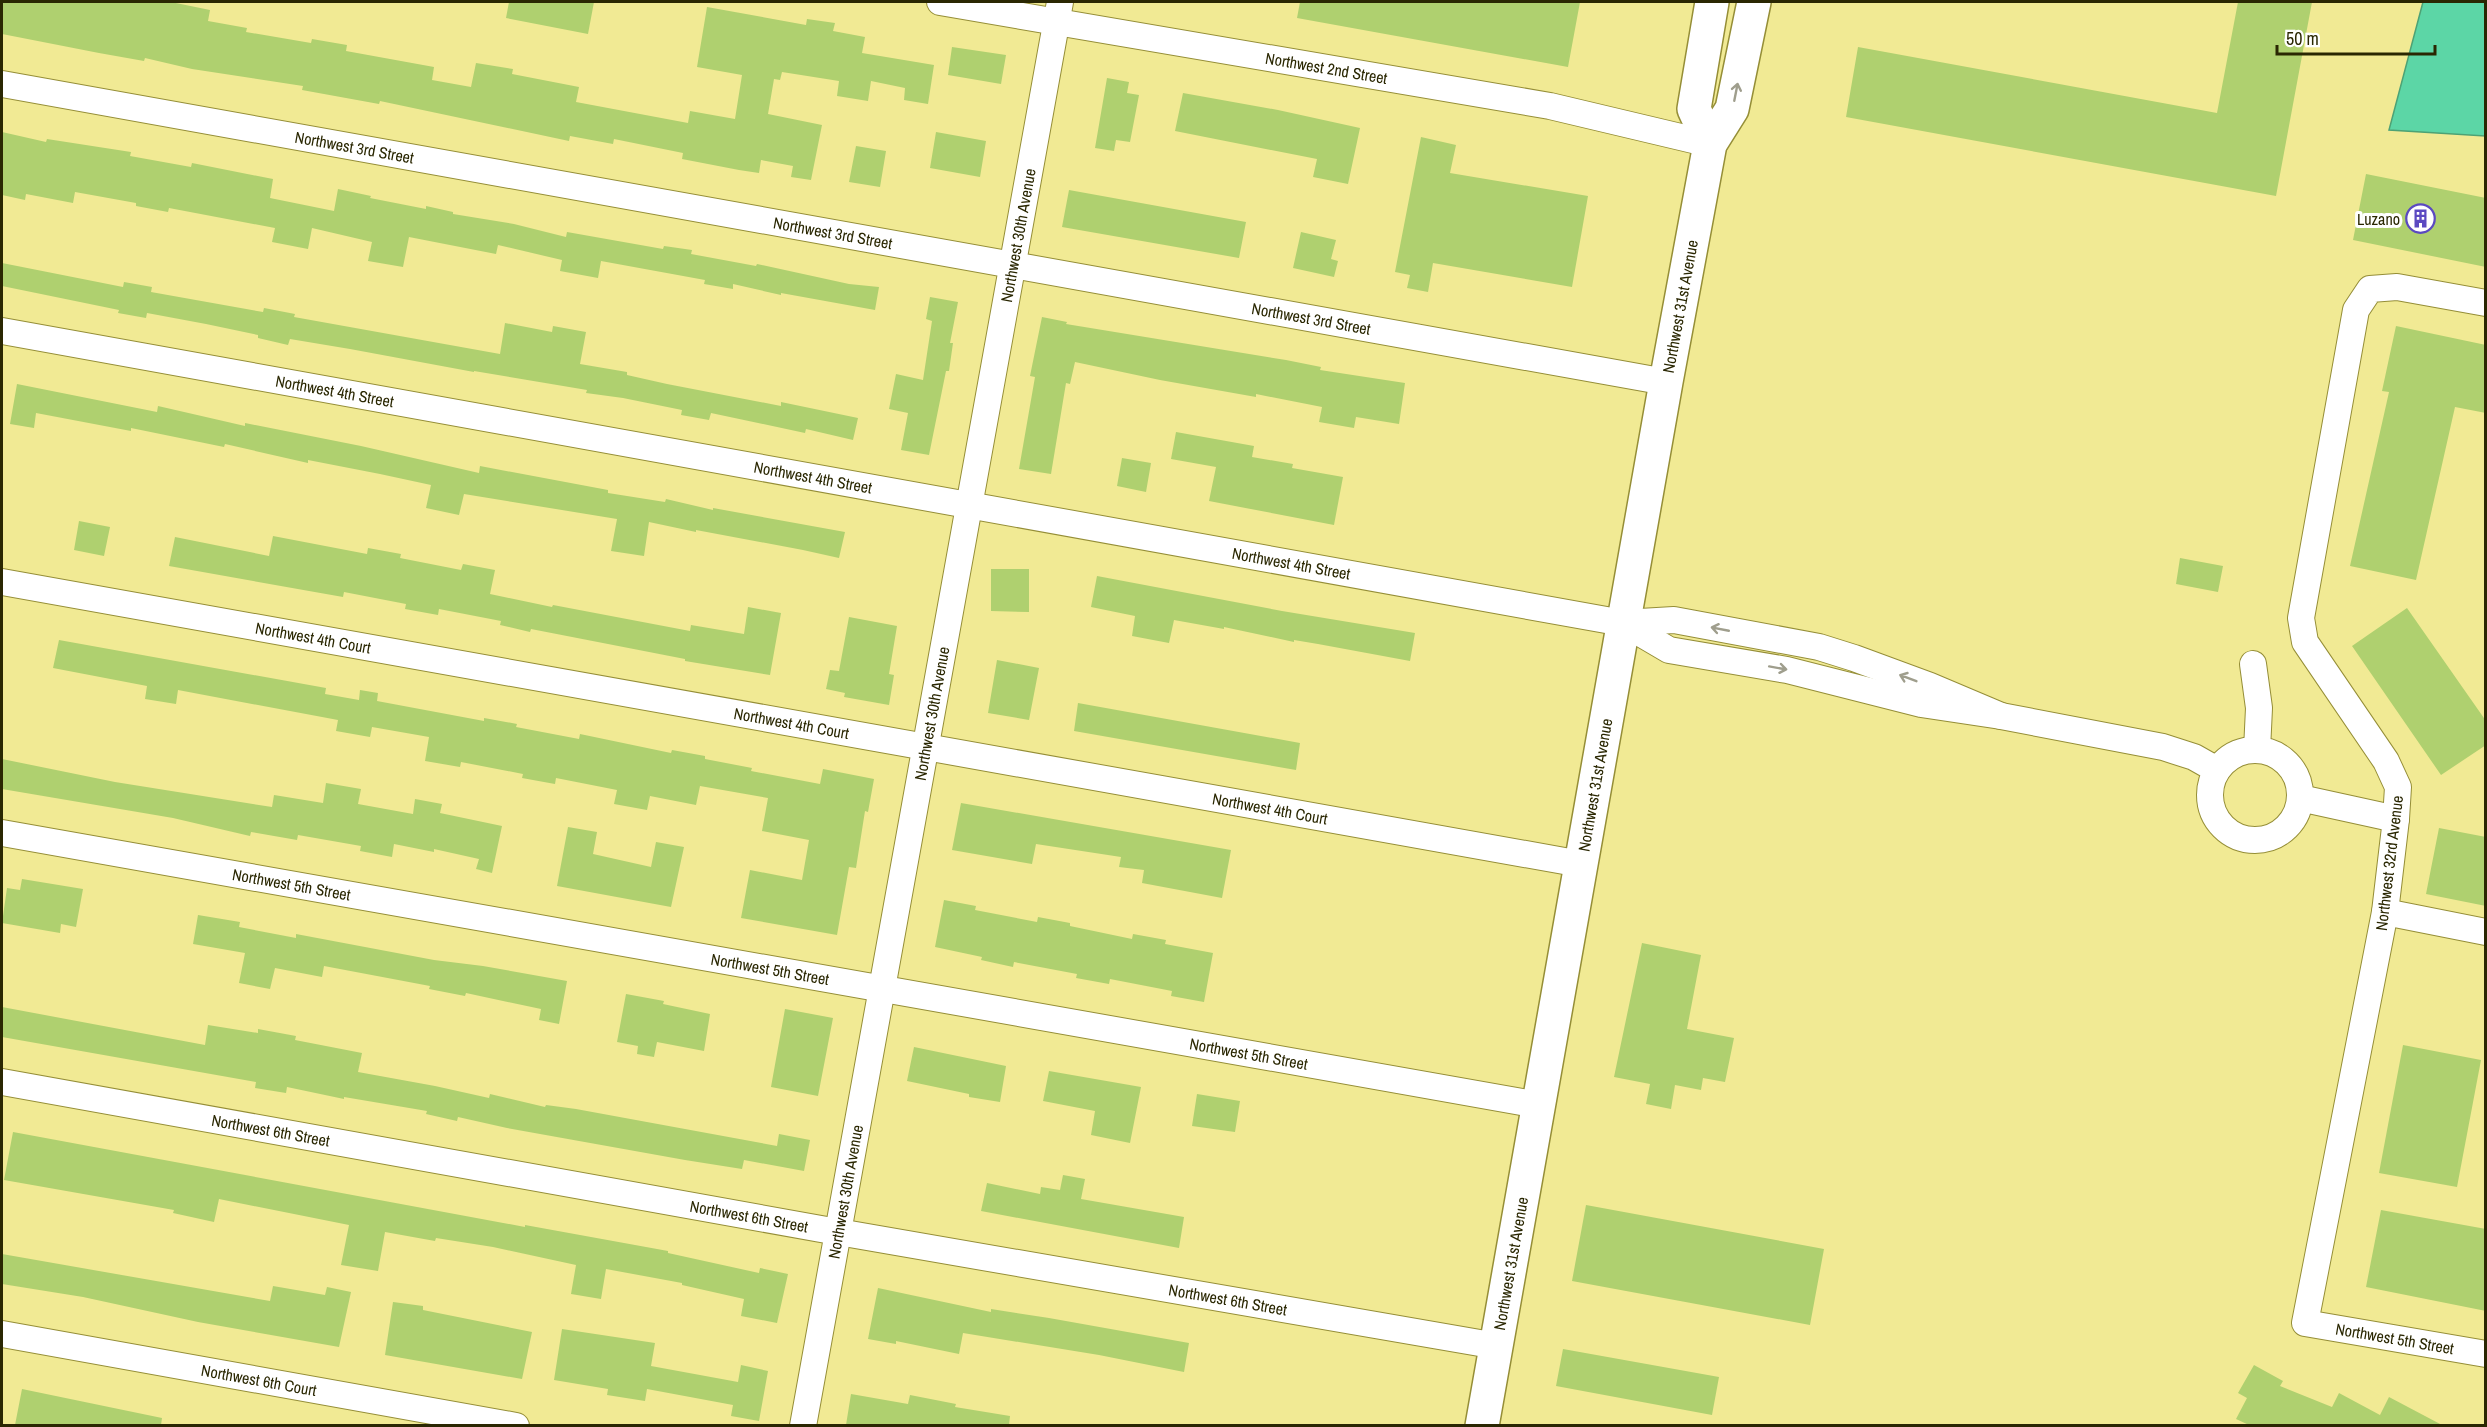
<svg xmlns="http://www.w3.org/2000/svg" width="2487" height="1427" viewBox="0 0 2487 1427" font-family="'Archivo Narrow',sans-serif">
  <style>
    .water { fill: #5cd6a6; stroke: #4da275; stroke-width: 1.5 }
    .building { fill: #afd06f }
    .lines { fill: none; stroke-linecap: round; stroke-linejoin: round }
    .minor-casing { stroke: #958e37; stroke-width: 28 }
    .primary-casing { stroke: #958e37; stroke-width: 36 }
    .minor { stroke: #fff; stroke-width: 26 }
    .primary { stroke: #fff; stroke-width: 33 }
    .oneway { stroke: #9f9e8d }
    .labels { text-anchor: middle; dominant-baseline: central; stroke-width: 6; stroke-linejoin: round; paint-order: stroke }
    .street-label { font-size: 16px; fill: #2a2702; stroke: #fff }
    .poi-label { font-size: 16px; fill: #2a2702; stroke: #fff; text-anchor: end }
  </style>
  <rect width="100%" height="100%" fill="#f1ea94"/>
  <path class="water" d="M2423 2H2485V136L2389 130Z"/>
  <path class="building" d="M2 2H171L210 10 208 21 247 28 246 32 311 43 312 39 347 45 346 51 434 67 432 80 471 87 476 63 513 69 512 74 579 87 576 102 688 123 690 111 735 119 742 75 697 67 707 7 806 25 807 19 835 23 833 31 865 37 862 53 934 65 928 104 904 100 905 88 871 81 868 101 837 96 839 81 782 72 780 80 774 79 768 114 822 125 811 180 791 177 793 166 761 160 759 173 739 170 682 159 683 153 614 139 613 144 570 136 569 141 380 101 379 104 302 90 303 86 192 69 145 58 144 61 99 53 2 34Z
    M509 2H594L588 34 506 18Z
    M1300 2H1580L1568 67 1297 18Z
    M2238 2H2312L2276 196 1846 117 1858 47 2217 113Z
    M952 47 1006 55 1001 84 948 75Z
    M1107 78 1129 82 1127 93 1139 95 1130 142 1116 140 1114 151 1095 148Z
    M1183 93 1278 110 1360 128 1348 184 1313 177 1317 159 1175 131Z
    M2 132 46 142 47 139 131 152 130 156 191 167 192 163 273 179 270 198 334 211 338 189 371 196 370 198 426 209V206L453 212V214L514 224 566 237 567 232 663 249 664 246 692 250 691 254 756 266 757 264 849 284 879 287 875 310 781 293V295L733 284V289L704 284 705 280 601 261 598 278 560 271 562 260 498 245 496 254 409 237 403 267 368 261 372 242 312 228 308 249 272 242 275 228 169 208 168 212 136 206V203L75 192 73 203 26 194 25 200 2 195Z
    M936 132 986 141 980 177 930 168Z
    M1421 137 1456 145 1450 173 1588 196 1572 287 1433 263 1428 292 1407 288 1410 275 1395 272Z
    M856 146 886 151 880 187 849 182Z
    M2366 174 2486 198V267L2353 240Z
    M1069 190 1246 222 1239 258 1062 227Z
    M1301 232 1336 240 1331 259 1338 261 1334 277 1293 268Z
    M2 263 123 287 124 282 152 287 151 292 263 312 264 308 295 314 294 317 500 354 505 323 552 332 553 326 586 332 580 364 627 372V375L667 384 781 406V402L858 418 853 440 806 429 805 433 711 413 709 420 681 415 682 410 623 398 586 393 587 390 474 371V372L350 349 290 339 288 345 258 338V335L206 324 147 313 146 318 118 313 119 310 2 286Z
    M930 297 958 302 950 343H953L949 371H946L929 455 901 450 908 413 889 409 896 374 923 380 932 321 926 319Z
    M1042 317 1067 322 1066 324 1286 360 1321 367 1320 370 1405 383 1399 424 1356 417 1354 428 1319 422 1322 407 1256 394V397L1160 380 1075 362 1070 384 1066 383 1051 474 1019 469 1035 377 1030 376Z
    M2396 326 2486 345V413L2455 407 2416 580 2350 566 2389 392 2382 391Z
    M17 384 157 412 158 406 245 426V423L361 446 479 473 480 466 608 490V493L665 502 666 499 713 510V508L845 532 839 558 803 550 696 530V532L649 522 644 556 611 551 617 519 464 494 459 515 426 508 431 485 380 474 308 460V463L225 444 224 447 131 428V431L36 413 34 428 10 424Z
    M1176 432 1254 446 1252 457 1293 464 1292 468 1343 477 1334 525 1209 501 1216 467 1171 459Z
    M1122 458 1151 463 1146 492 1117 486Z
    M79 521 110 527 104 556 74 550Z
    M273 536 367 554 368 548 401 554 400 558 461 570 463 564 495 570 490 594 552 607 553 605 690 631 691 625 744 634 748 607 781 613 770 675 685 661V659L531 629 530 632 500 625 501 621 439 609 438 615 405 609 406 604 344 592 343 597 169 566 175 537 269 556Z
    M2180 558 2223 566 2218 592 2176 584Z
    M991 569H1029V612L991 611Z
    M1097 576 1282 611 1415 633 1410 661 1318 644 1294 640V642L1224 627V629L1174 620 1169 643 1132 636 1135 616 1091 607Z
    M2407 608 2486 721V745L2441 775 2352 646Z
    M849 617 897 626 889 674 894 675 889 705 844 697 845 693 826 689 830 670 839 671Z
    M59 640 326 688 325 694 359 700 360 690 378 693 377 701 484 721V718L517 724 516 727 579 739 580 734 671 753 672 750 705 756V759L752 768 751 771 820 784 823 769 874 779 868 812 865 811 856 868 849 867 837 935 741 918 750 870 802 880 809 840 762 831 768 798 700 786 696 805 650 796 647 810 614 804 617 790 556 778 555 784 522 778 523 774 461 762 460 767 425 761 429 737 372 727 370 737 336 731 338 720 178 690 176 704 145 699 147 686 53 668Z
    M997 660 1039 668 1029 720 988 713Z
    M1078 703 1300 743 1296 770 1074 731Z
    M2 759 115 782 272 807 274 795 323 803 326 783 361 789 358 804 413 814 415 799 442 804 440 813 502 826 492 873 476 869 479 859 434 849V852L394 844 392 857 360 851 361 846 298 835 297 840 251 832 250 836 173 818 2 789Z
    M961 803 1231 850 1222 898 1142 883 1144 870 1119 867 1121 857 1036 844 1032 864 952 850Z
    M568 827 597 832 593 854 651 867 656 842 684 847 671 907 557 886Z
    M2439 828 2486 837V906L2426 894Z
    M22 879 83 889 76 927 61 924 60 933 2 923 7 888 20 890Z
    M944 900 976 906 975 910 1037 922 1038 917 1070 923V926L1132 939 1133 934 1166 940 1165 944 1213 953 1204 1002 1171 996 1172 991 1110 979 1109 984 1076 978 1077 974 1014 962 1013 967 981 960 982 957 935 947Z
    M198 915 240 922 239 927 296 938V934L434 960 483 966 567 981 559 1024 539 1020 541 1009 466 993 465 996 429 989 430 986 324 966 322 977 275 968 270 989 239 983 245 953 193 944Z
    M1642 943 1701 955 1687 1029 1734 1038 1725 1082 1703 1078 1701 1090 1675 1085 1671 1109 1646 1104 1650 1084 1614 1077Z
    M626 994 664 1001 663 1004 710 1014 704 1051 657 1042 654 1057 637 1054 638 1046 617 1042Z
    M2 1007 205 1045 208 1025 258 1033V1029L296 1036 295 1040 362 1053 358 1072 435 1086 489 1098 490 1094 545 1107 546 1105 576 1109 777 1146 779 1134 810 1140 804 1171 744 1160 742 1169 685 1160 507 1128 458 1117 457 1121 426 1114 427 1111 344 1097V1099L287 1087 286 1093 255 1088 256 1082 2 1037Z
    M785 1009 833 1018 818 1096 771 1087Z
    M2403 1045 2481 1060 2457 1187 2379 1173Z
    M914 1047 1006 1066 1000 1102 969 1097V1094L907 1081Z
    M1049 1071 1141 1087 1130 1143 1091 1135 1095 1111 1043 1101Z
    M1197 1094 1240 1101 1235 1132 1192 1126Z
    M13 1132 525 1227V1225L668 1251V1253L759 1273 760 1268 788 1274 777 1323 741 1316 744 1299 682 1285V1283L606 1269 601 1299 571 1294 576 1265 493 1247 436 1238 435 1241 385 1232 378 1271 341 1265 349 1225 219 1199 214 1222 173 1213 174 1210 4 1180Z
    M1063 1175 1085 1179 1081 1199 1184 1217 1179 1248 981 1211 987 1183 1040 1194 1041 1187 1060 1190Z
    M1586 1205 1824 1249 1810 1325 1572 1281Z
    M2381 1210 2486 1229V1311L2366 1287Z
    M2 1254 270 1301 273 1286 325 1295 327 1287 351 1292 339 1347 198 1322 83 1297 2 1284Z
    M878 1288 991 1312V1309L1049 1318 1189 1343 1184 1372 1099 1355 963 1333 959 1354 896 1341V1344L868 1339Z
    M393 1302 423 1306V1310L532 1332 522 1379 385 1355Z
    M562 1329 655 1343 651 1366 738 1382 741 1365 768 1371 759 1421 731 1416 733 1405 647 1389 645 1401 607 1395 608 1389 554 1380Z
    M1563 1349 1719 1377 1712 1415 1556 1386Z
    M2254 1365 2283 1381 2280 1386 2332 1407 2339 1393 2380 1415 2389 1397 2442 1425H2249L2236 1419 2247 1398 2238 1393Z
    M22 1389 162 1418 161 1425H15Z
    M851 1394 908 1404 910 1395 956 1404 955 1407 1010 1416 1009 1425H846Z"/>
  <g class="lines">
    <defs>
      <g id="minor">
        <path id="s1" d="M940 2 1550 106 1710 144"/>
        <path id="s2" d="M2 84 1666 382"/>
        <path id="s3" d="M2486 303 2397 287 2370 289 2356 310 2301 618 2305 642 2386 761 2398 787 2396 819 2385 912 2305 1323 2486 1354"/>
        <path id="s4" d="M2 331 1623 623 1674 620 1819 647 1854 658 1930 686 2001 716"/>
        <path id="s5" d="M2 582 1581 864"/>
        <path d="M1623 623 1669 650 1787 670 1921 704 2001 716 2163 747 2194 757 2217 770"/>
        <path d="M2253 664 2259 708 2257 750"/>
        <circle cx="2255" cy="795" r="45"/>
        <path d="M2300 798 2396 819"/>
        <path id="s6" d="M2 833 1539 1105"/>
        <path d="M2385 912 2486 932"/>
        <path id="s7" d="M2 1082 821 1229 1497 1346"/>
        <path id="s8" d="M2 1334 516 1426"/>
        <path id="s9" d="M803 1426 1060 2"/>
      </g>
      <g id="primary">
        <path d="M1710 144 1694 109 1712 2"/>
        <path id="s10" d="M1482 1426 1666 382 1710 144 1732 109 1754 2"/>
      </g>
    </defs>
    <use href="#minor" class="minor-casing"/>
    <use href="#primary" class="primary-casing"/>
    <use href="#minor" class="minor"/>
    <use href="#primary" class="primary"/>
  </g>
  <defs><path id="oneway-shaft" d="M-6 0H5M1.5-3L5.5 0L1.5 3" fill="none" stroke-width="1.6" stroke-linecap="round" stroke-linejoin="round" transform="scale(1.5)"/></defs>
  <g class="oneway">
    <use href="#oneway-shaft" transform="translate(1736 92) rotate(-79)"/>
    <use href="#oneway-shaft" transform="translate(1720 629) rotate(-169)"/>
    <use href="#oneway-shaft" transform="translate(1778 668) rotate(10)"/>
    <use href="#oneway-shaft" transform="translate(1908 678) rotate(-159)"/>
  </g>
  <defs>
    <symbol id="building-ring" viewBox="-11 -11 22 22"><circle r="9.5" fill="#fff" stroke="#5b49c1" stroke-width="1.5"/><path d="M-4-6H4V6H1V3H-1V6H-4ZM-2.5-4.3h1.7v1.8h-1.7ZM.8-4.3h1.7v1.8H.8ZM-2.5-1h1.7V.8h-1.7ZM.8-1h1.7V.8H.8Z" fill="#5b49c1"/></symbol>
  </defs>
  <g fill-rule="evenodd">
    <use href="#building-ring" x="2404" y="202" width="33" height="33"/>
  </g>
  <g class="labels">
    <g class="street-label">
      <text stroke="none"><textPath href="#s1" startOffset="392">Northwest 2nd Street</textPath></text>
      <text stroke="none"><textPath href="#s2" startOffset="358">Northwest 3rd Street</textPath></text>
      <text stroke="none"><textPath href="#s2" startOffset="844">Northwest 3rd Street</textPath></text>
      <text stroke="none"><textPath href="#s9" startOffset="1210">Northwest 30th Avenue</textPath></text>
      <text stroke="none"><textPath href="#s10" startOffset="1137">Northwest 31st Avenue</textPath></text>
      <text stroke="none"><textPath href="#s2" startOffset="1330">Northwest 3rd Street</textPath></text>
      <text stroke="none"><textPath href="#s4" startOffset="338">Northwest 4th Street</textPath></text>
      <text stroke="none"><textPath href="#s4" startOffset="824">Northwest 4th Street</textPath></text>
      <text stroke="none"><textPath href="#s4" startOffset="1310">Northwest 4th Street</textPath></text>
      <text stroke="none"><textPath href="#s5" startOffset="316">Northwest 4th Court</textPath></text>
      <text stroke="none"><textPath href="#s9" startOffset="724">Northwest 30th Avenue</textPath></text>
      <text stroke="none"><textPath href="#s5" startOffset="802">Northwest 4th Court</textPath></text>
      <text stroke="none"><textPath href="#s10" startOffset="651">Northwest 31st Avenue</textPath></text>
      <text stroke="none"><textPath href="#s5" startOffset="1288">Northwest 4th Court</textPath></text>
      <text transform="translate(2389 863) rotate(-83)">Northwest 32rd Avenue</text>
      <text stroke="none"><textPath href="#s6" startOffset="294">Northwest 5th Street</textPath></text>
      <text stroke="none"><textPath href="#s6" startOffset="780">Northwest 5th Street</textPath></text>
      <text stroke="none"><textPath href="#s6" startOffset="1266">Northwest 5th Street</textPath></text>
      <text stroke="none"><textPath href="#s7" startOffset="273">Northwest 6th Street</textPath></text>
      <text stroke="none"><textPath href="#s9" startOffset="238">Northwest 30th Avenue</textPath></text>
      <text stroke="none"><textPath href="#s7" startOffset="759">Northwest 6th Street</textPath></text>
      <text stroke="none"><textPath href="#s10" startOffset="165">Northwest 31st Avenue</textPath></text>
      <text stroke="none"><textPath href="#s7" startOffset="1245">Northwest 6th Street</textPath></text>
      <text stroke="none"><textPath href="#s3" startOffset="1288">Northwest 5th Street</textPath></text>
      <text stroke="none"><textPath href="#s8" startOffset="261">Northwest 6th Court</textPath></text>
    </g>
    <g class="poi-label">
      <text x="2400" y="219">Luzano</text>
    </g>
  </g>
  <rect width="2487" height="1427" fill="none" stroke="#2a2702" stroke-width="6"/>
  <path d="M2277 45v9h158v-9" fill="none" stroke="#2a2702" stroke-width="3"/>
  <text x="2286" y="45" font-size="18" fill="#2a2702" stroke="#ffffff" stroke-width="4.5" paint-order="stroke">50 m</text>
</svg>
